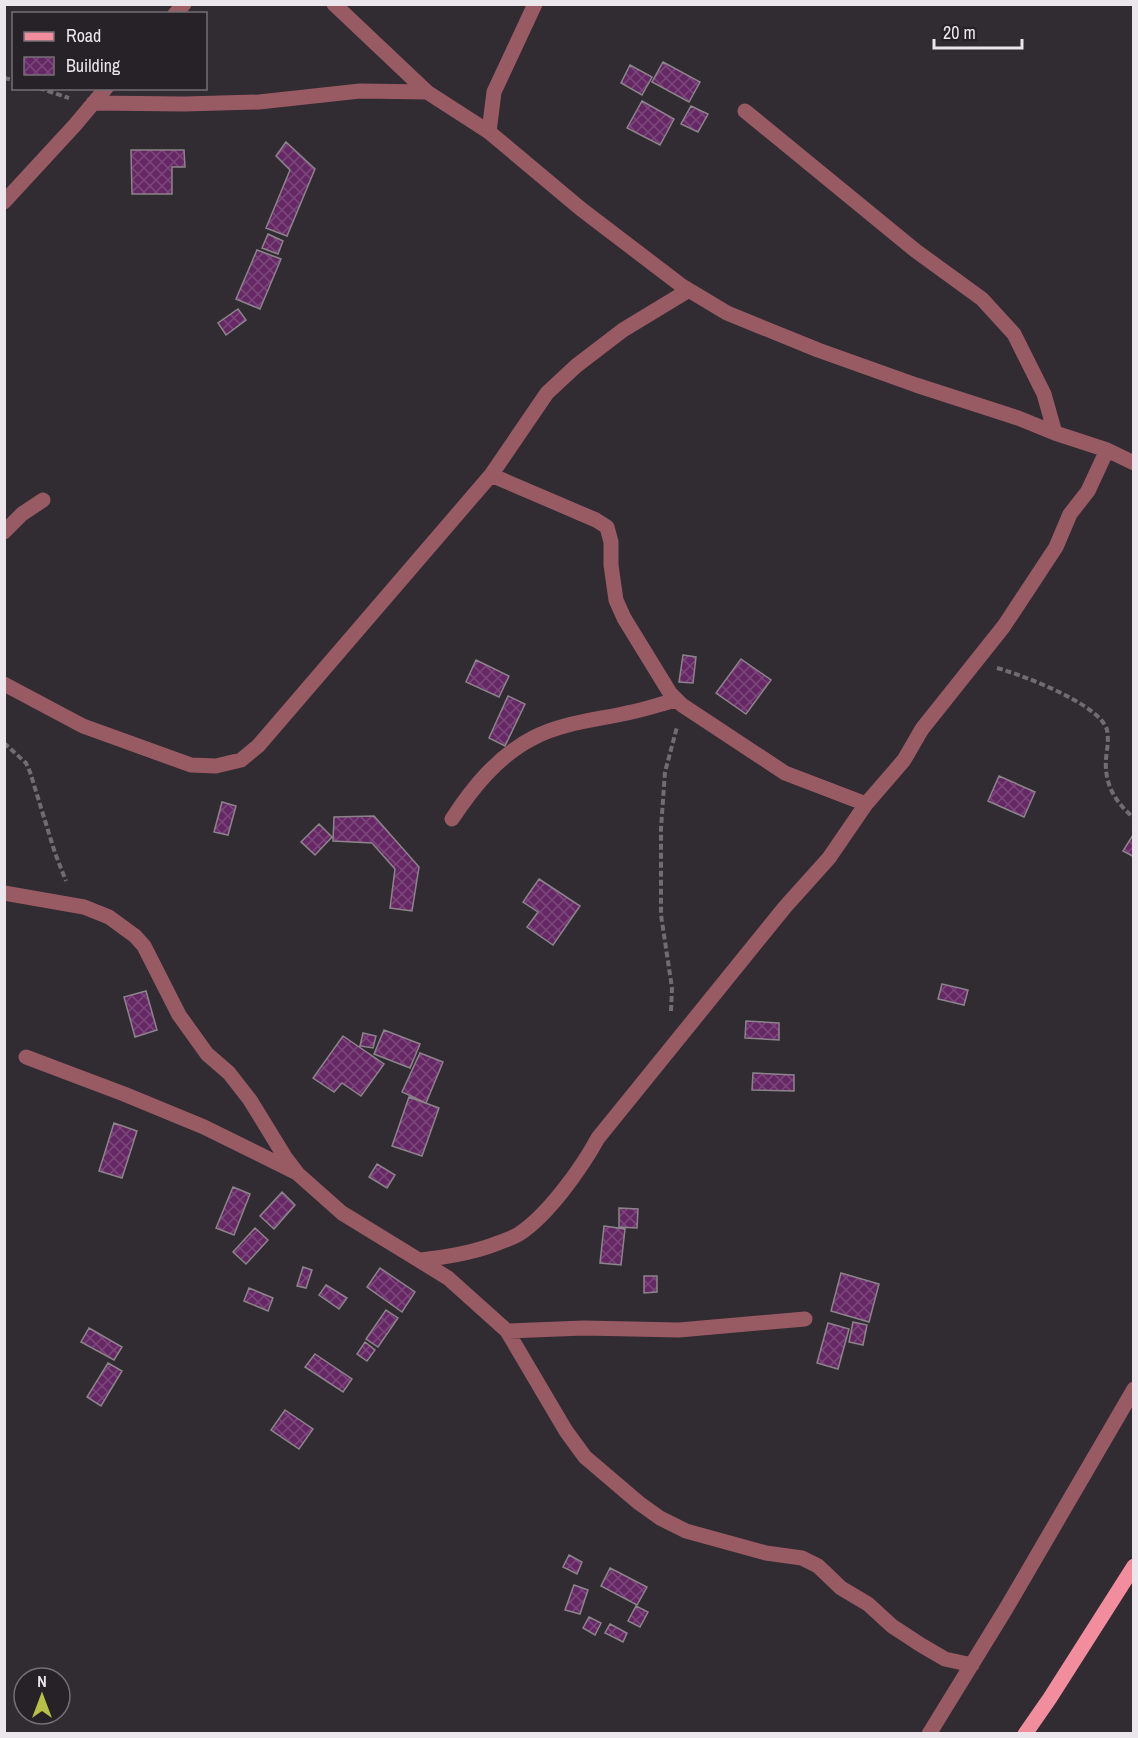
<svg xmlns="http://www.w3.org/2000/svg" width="1138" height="1738" viewBox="0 0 1138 1738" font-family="'Archivo Narrow',sans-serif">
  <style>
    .building { fill: url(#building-cross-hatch); stroke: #8c848b; stroke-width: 1.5 }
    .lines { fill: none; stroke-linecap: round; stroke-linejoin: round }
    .path { stroke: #716c72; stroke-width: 4; stroke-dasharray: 6 3; stroke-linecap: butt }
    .minor { stroke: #985a63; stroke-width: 15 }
    .primary { stroke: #f28d9d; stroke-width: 15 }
  </style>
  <defs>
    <pattern id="building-cross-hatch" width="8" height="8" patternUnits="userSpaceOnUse" patternTransform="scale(1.5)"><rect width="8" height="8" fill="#662865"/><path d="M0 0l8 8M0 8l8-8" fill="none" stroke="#7c477b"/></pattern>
  </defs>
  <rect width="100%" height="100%" fill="#312b32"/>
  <path class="building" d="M663 62 700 82 689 102 652 82Z
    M630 65 652 77 642 95 621 83Z
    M642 101 674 119 660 145 627 128Z
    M691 106 708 114 698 132 681 124Z
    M286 142 315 169 287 236 266 228 290 170 276 156Z
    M131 150H184L185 167H172V194H132Z
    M268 234 283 241 278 254 262 248Z
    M257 250 281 259 260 309 236 299Z
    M238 309 246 320 226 335 218 323Z
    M683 655 696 657 693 683 679 682Z
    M741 659 771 680 746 714 716 693Z
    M476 660 509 676 499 697 466 682Z
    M508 696 525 704 505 746 489 738Z
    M999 776 1035 792 1024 817 988 801Z
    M222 802 236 806 228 835 214 832Z
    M374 816 419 867 412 911 390 908 395 869 372 843 333 841 334 817Z
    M319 824 332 837 315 855 301 842Z
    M1133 835H1134V857L1123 851Z
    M539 879 580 906 553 945 527 927 538 912 523 902Z
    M942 984 968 990 964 1005 938 999Z
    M146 991 157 1030 135 1037 124 997Z
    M746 1021 779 1023V1040L745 1038Z
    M384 1030 420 1044 410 1068 374 1054Z
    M363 1033 376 1036 373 1048 360 1046Z
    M343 1036 384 1064 361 1096 342 1083 334 1092 313 1078Z
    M420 1053 443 1062 426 1103 402 1092Z
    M753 1073 794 1075V1091L752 1090Z
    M409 1097 439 1108 422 1156 392 1146Z
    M114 1123 137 1131 122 1178 99 1171Z
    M377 1164 395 1175 387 1188 369 1177Z
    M233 1187 250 1194 234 1235 216 1228Z
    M282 1192 295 1205 274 1229 260 1216Z
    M619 1208 638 1209 637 1228 619 1227Z
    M604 1226 625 1229 621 1265 600 1263Z
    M255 1228 268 1240 246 1264 233 1252Z
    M303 1267 312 1270 306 1288 297 1286Z
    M380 1268 415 1292 402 1312 367 1287Z
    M841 1273 879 1284 869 1322 831 1311Z
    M644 1276H657V1292L644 1293Z
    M326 1285 347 1298 339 1309 319 1295Z
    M249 1288 273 1298 268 1311 244 1301Z
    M386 1310 398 1318 378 1347 366 1339Z
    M853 1322 867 1325 863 1345 849 1342Z
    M828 1323 849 1329 838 1369 817 1363Z
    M89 1328 122 1347 114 1360 81 1342Z
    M365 1342 375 1350 367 1361 357 1354Z
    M315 1354 352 1379 343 1392 305 1367Z
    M108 1363 122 1371 101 1406 87 1397Z
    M285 1410 313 1429 299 1449 271 1430Z
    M569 1555 582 1562 577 1574 563 1567Z
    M610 1568 647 1587 637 1605 601 1586Z
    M574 1585 588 1590 580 1614 565 1610Z
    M636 1606 648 1612 640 1627 628 1621Z
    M589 1617 601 1623 595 1635 583 1628Z
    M610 1624 627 1633 623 1642 605 1633Z"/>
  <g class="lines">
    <path class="path" d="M4 78 14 80
      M39 88 69 98
      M997 668C1022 675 1100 704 1107 730 1109 739 1107 750 1106 758 1104 784 1115 802 1134 818
      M4 743 26 763 30 772 55 853 66 881
      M671 1011 672 988 661 915V828L665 772 677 727"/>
    <path class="minor" d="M334 4 427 92 489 132 581 209 682 286 727 313 818 350 916 385 1018 418 1055 433 1107 450 1134 463
      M175 14 184 4
      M93 103 184 104 259 102 360 91 427 92
      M745 111 916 251 982 299 1014 334 1044 394 1055 433
      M489 132 494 92 535 4
      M4 202 75 125 106 88
      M491 475 596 520 607 527 611 542V565L616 600 624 618 670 693 682 705 785 773 866 804
      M4 532 22 514 43 500
      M4 684 83 726 191 765 216 766 241 760 258 746 491 475 547 393 576 366 623 330 689 290
      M452 819C473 787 498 756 533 738 561 723 596 720 627 713 644 710 660 704 676 700
      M4 893 84 907 109 917 135 936 144 946 179 1015 207 1054 229 1073 250 1100 285 1157 298 1174 342 1213 448 1278 507 1331 566 1431 585 1457 639 1503 660 1518 686 1531 766 1553 802 1558 818 1566 841 1588 868 1604 892 1626 921 1645 945 1659 972 1665
      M26 1057 124 1094 204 1127 295 1172
      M421 1260C448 1257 473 1253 498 1243 505 1240 513 1238 519 1234 548 1215 581 1169 598 1138L785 907 829 858 866 804 904 760 922 729 1004 626 1056 547 1070 514 1088 491 1107 450
      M507 1331 584 1328 679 1330 805 1319
      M929 1734 1007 1607 1134 1389"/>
    <path class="primary" d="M1025 1734 1050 1698 1134 1566"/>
  </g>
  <rect width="1138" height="1738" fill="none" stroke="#eae6eb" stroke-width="12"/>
  <rect x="12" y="12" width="195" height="78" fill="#272128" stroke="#757076" stroke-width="1.5"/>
  <rect x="24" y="32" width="30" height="9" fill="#f28d9d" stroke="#757076" stroke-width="1.5"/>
  <text x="66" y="42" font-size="18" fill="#eae6eb">Road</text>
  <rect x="24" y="57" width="30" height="18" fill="url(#building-cross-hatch)" stroke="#757076" stroke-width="1.5"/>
  <text x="66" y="72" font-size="18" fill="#eae6eb">Building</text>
  <g transform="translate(42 1696)"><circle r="28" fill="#272128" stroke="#757076" stroke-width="1.5"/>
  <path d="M0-4.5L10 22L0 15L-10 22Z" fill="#b7c148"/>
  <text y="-9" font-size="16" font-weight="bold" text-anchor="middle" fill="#eae6eb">N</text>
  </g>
  <path d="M934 39v9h88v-9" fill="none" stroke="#eae6eb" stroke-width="3"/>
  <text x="943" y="39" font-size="18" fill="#eae6eb" stroke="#272128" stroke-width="4.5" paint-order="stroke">20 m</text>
</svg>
